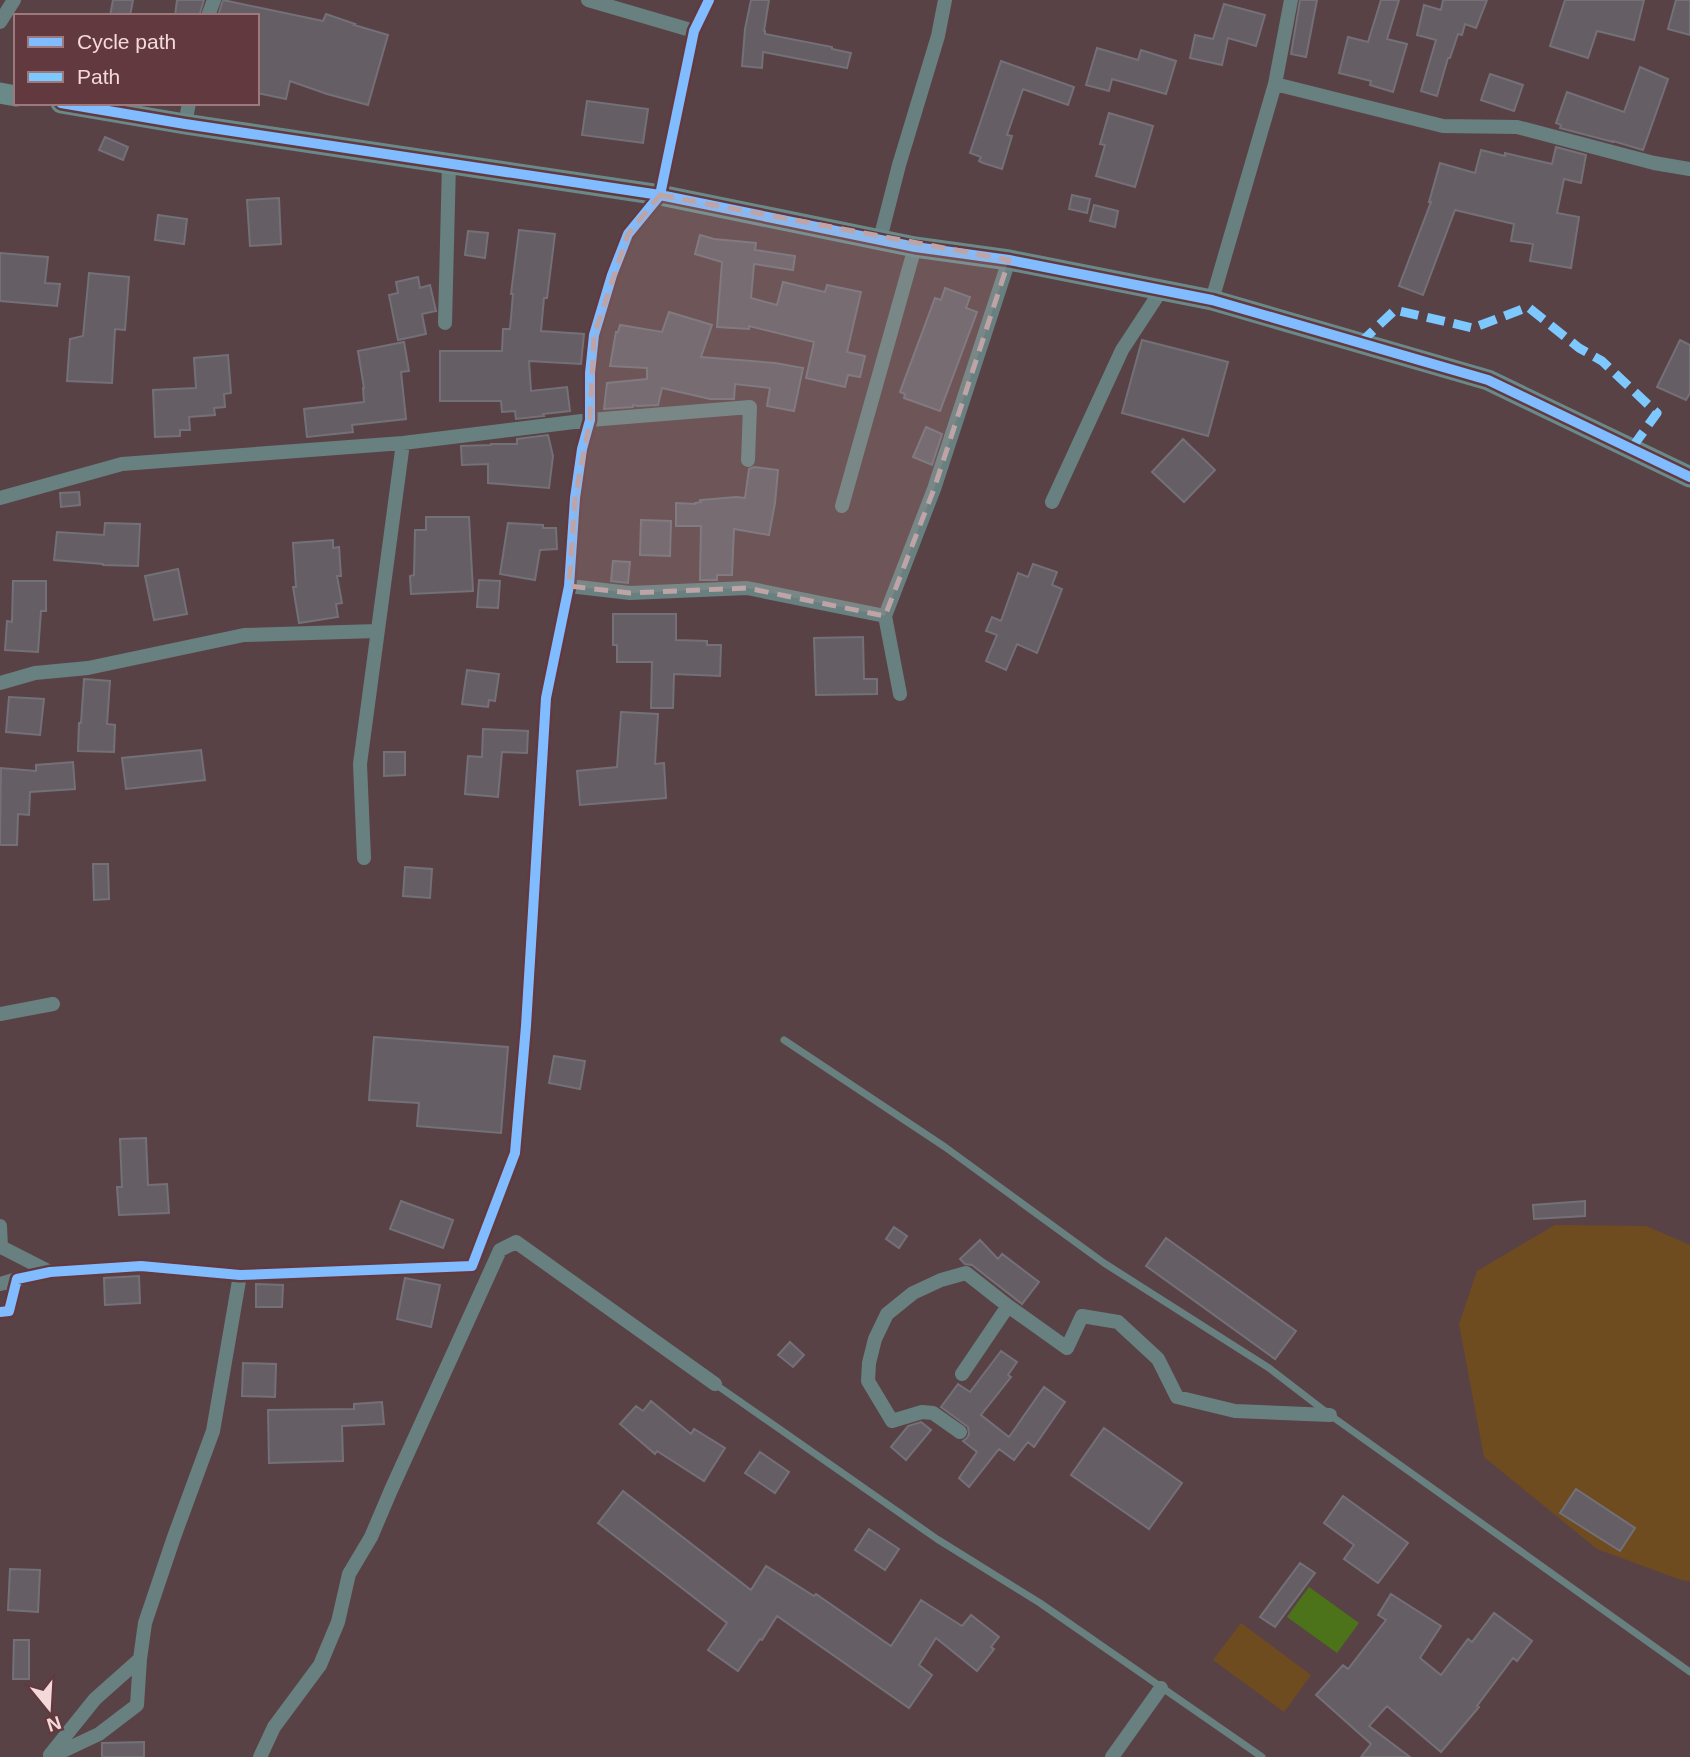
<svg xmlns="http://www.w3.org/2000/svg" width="1690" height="1757" viewBox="0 0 1690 1757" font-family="Helvetica,sans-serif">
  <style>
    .green { fill: #6f4c20 }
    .water { fill: #4c731a }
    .building { fill: #655e64; stroke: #747078; stroke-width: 2 }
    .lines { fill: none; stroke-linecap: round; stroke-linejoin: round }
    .lane { stroke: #698080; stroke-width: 7 }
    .street { stroke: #698080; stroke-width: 14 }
    .secondary { stroke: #6a8a8a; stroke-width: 21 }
    .quiet { stroke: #7dc8fe; stroke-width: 9; stroke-dasharray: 18 9; stroke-linecap: butt }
    .cycleway-casing { stroke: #62393e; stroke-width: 15 }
    .cycleway { stroke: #80bcff; stroke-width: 10 }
    .marked { fill: #bea4a6; fill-opacity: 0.2; stroke: #bea4a6; stroke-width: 5; stroke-dasharray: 14 9; stroke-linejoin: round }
  </style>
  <rect width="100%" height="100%" fill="#594245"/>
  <path class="green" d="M1555 1225 1646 1226 1690 1245V1581L1681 1580 1597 1549 1484 1457 1459 1324 1477 1271Z
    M1241 1623 1311 1675 1284 1712 1213 1660Z"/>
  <path class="water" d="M1309 1587 1359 1623 1337 1653 1287 1617Z"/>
  <path class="building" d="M113 0H133L130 16H110Z
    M177 0H204L199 16H175Z
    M223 0 323 21 326 14 355 24 354 25 388 35 368 105 327 94 290 81 286 99 257 93V16H218Z
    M751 0H769L764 31H765V34L832 47V49L851 53 847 68 763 52 762 68 742 66 745 29Z
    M1300 0H1317L1306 57 1291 54Z
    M1381 0H1399L1387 39 1407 44 1393 92 1370 85 1371 81 1339 73 1348 37 1368 42Z
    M1443 0H1487L1476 28 1465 24 1462 35 1458 34 1450 58H1448L1437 96 1421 91 1436 40 1417 35 1424 5 1441 10Z
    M1565 0H1644L1634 40 1597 31 1588 58 1550 46Z
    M1676 0H1690V35L1668 29Z
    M1224 4 1265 15 1256 46 1228 38 1222 65 1190 58 1195 35 1213 39Z
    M1097 48 1138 60 1141 50 1176 61 1166 94 1112 79 1109 91 1086 85Z
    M1001 61 1074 87 1068 105 1023 89 1007 135 1012 136 1002 169 983 163 979 161 981 157 970 153Z
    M1640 67 1668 79 1643 150 1613 141V142L1560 128 1561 125 1556 123 1567 92 1624 112Z
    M1490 74 1523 85 1514 111 1481 100Z
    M587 101 648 109 643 143 582 135Z
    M1109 113 1153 126 1135 187 1096 176 1105 145 1100 144Z
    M105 137 128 147 123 160 99 150Z
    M1556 147 1586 155 1581 183 1564 179 1557 213 1579 217 1571 268 1530 261 1533 244 1511 241 1514 224 1455 210 1423 295 1399 286 1431 202H1429L1440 163 1475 173 1481 150 1505 156V153L1552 164Z
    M1072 195 1090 199 1087 213 1069 209Z
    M279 198 281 244 250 246 247 200Z
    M1094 205 1118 211 1115 227 1090 221Z
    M158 215 187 219 184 244 155 240Z
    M519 230 555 234 547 298H544L541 331 584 334 581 364 529 361 531 391 567 387 570 411 543 414 544 416 516 419 515 411 502 412 501 401H440V351H502L503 329H510L513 294H511Z
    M468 231 488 233 485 258 465 255Z
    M700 235 714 239 756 243 755 250 795 256 793 270 754 264 751 298 777 305 783 282 825 292 827 285 861 292 847 352 865 356 860 377 848 375 845 387 806 378 814 342 749 326V329L717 327 722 262 695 254Z
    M0 253 48 257 45 283 60 284 57 306 0 301Z
    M89 273 129 277 125 330 115 329 112 383 67 381 70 339 83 336Z
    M418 277 420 288 430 285 436 311 422 314 426 334 398 340 389 295 398 293 396 282Z
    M945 288 970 297 966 308 977 312 940 411 904 398 905 394 900 392 935 298 941 300Z
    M669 312 712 325 701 357 775 363 803 368 794 411 767 406 770 388 735 384 734 399H710L662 388 658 405 638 406 633 405V407L604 409 607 383 647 379V368L610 366 616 332H618L620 325 662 332Z
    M1142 340 1228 362 1208 436 1122 413Z
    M1680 340 1690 345V393L1686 400 1657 387Z
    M404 342 409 371 401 372 406 419 352 425 353 432 307 437 304 409 364 402 363 388H364L358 351Z
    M228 355 231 393 224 394 225 407 214 408 215 415 189 417 190 430H180V436L155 437 153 390 196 388 194 358Z
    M926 427 942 434 932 465 913 457Z
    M548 435 553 456 549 488 488 483V464L462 465 461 446 491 445V444H517V439Z
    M1183 439 1215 470 1184 502 1152 472Z
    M754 467 778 470 775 503 769 535 734 529 732 575H717V580H700L701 526H676V503L695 504V503L701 502 700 500 736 497 745 498 749 469Z
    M79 492 80 505 61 507 60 493Z
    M426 517H469L473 591 411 594 410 576 414 575 415 530H426Z
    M641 520 671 521 670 556 640 555Z
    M105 523 140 524 138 566 103 565V564L54 560 57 532 104 535Z
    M508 523 543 525V528H556L557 549 540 550 535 580 500 574Z
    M333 540V548L339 547 341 576H337L342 603 336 604 338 617 299 623 293 587H296L293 543Z
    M613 561 630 562 628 583 611 581Z
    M1033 564 1057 572 1052 585 1062 589 1037 653 1017 644 1006 670 986 661 997 635 986 631 992 617 1001 621 1018 573 1028 577Z
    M178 569 187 614 154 620 145 576Z
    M479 580 500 581 498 608 477 607Z
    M13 581H46V611H41L38 652 5 650 7 621 12 622Z
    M613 614H676V640L707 641V645H721L720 676 674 674 673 708H651L652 662H617V645H613Z
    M863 637 864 679H877V694L816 695 814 638Z
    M467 670 499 674 495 701 489 700 488 707 462 704Z
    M84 679 110 681 107 724 115 725 114 752 78 751 79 723H81Z
    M9 697 44 699 40 735 6 732Z
    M621 712 658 714 655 764 664 763 666 798 580 805 577 771 617 767Z
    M483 729 528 731 527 753 502 752 498 797 465 794 468 756 482 757Z
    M201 750 205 780 126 789 122 758Z
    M384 752H405V775L384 776Z
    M73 762 75 789 30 792 29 815 18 814 17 845H0L1 768 36 771V765Z
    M93 864H108L109 899 94 900Z
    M405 867 432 869 430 898 403 896Z
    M374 1037 508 1047 501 1133 417 1126 419 1103 369 1100Z
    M554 1056 585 1061 580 1089 549 1083Z
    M146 1138 148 1185 167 1184 169 1213 119 1215 117 1187H122L120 1139Z
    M401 1201 453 1220 443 1248 390 1229Z
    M1585 1201V1216L1534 1219 1533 1205Z
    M894 1227 907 1236 899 1248 886 1239Z
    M1166 1238 1296 1331 1275 1359 1146 1266Z
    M980 1240 998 1259 1002 1254 1039 1282 1022 1304 972 1265 965 1264 960 1259Z
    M139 1276 140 1303 105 1305 104 1278Z
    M405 1278 440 1285 431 1327 397 1319Z
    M256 1284 283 1285 282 1307H256Z
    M790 1342 804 1355 793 1367 778 1355Z
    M1001 1351 1017 1362 1008 1375 1011 1377 981 1415 1009 1437 1044 1387 1065 1402 1034 1447 1028 1442 1014 1460 999 1449 969 1487 959 1478 977 1452 963 1441 967 1438 969 1434 968 1427 941 1407 958 1384 970 1392Z
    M243 1363 276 1364 275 1397 242 1396Z
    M651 1401 691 1434 694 1429 725 1448 704 1481 657 1451 655 1454 620 1424 636 1406 643 1411Z
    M382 1402 384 1424 342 1426 343 1461 269 1463 268 1410 354 1409V1404Z
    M921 1422 931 1430 906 1460 891 1447 908 1426Z
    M1104 1428 1182 1483 1149 1529 1071 1475Z
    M760 1452 789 1472 775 1493 745 1473Z
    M1576 1489 1635 1528 1620 1551 1560 1513Z
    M623 1491 751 1590 766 1566 814 1596 816 1594 891 1646 921 1600 962 1626 971 1615 999 1637 991 1647 994 1649 977 1671 936 1638 919 1665 932 1675 909 1708 777 1616 762 1640 760 1639 738 1671 708 1650 727 1623 598 1523Z
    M1343 1496 1408 1543 1378 1583 1344 1559 1354 1545 1324 1523Z
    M869 1529 899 1549 885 1570 855 1550Z
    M1300 1563 1315 1573 1275 1627 1260 1617Z
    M10 1569 40 1570 38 1612 8 1610Z
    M1391 1594 1441 1626 1420 1658 1441 1675 1468 1639 1472 1642 1494 1613 1532 1641 1517 1661 1513 1658 1477 1706 1479 1707 1441 1752 1387 1706 1369 1726 1410 1757H1361L1371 1744 1316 1695 1343 1665 1348 1669 1386 1620 1378 1615Z
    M14 1640H29V1679H13Z
    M144 1742V1757H102V1743Z"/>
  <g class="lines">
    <path class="lane" d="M784 1040 945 1147 1104 1263 1269 1368 1330 1415 1690 1672
      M715 1384 937 1539 1040 1603 1262 1757"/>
    <path class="street" d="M588 0 694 31
      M208 16 214 0
      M0 22 14 0
      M1275 84 1443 126 1517 127 1654 163 1690 169
      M185 124 189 103
      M880 239 899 165 938 36 945 0
      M1212 300 1275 84 1291 0
      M445 323 449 163
      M0 498 122 464 403 443 590 420 750 407 748 460
      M1052 502 1122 350 1162 289
      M842 506 915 247
      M569 586 630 593 747 588 885 616
      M0 683 35 673 88 668 244 635 377 631
      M900 694 885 616 934 489 1009 260
      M364 858 360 764 403 443
      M0 1014 53 1004
      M0 1226 1 1247 50 1272
      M0 1284 17 1279
      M0 1312 9 1311 17 1279 50 1272 141 1266 240 1275 472 1266 515 1153 526 1026 546 698 569 586 575 498 582 449 590 420V373L594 335 612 275 628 234 660 195 694 31 709 0
      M962 1374 1008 1306
      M960 1432 933 1413 922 1412 892 1421 868 1381 869 1363 875 1339 887 1314 913 1293 941 1280 966 1273 1008 1306 1067 1348 1082 1316 1118 1322 1158 1359 1177 1397 1235 1411 1330 1415
      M50 1755 95 1699 140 1659
      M50 1757 99 1734 137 1705 140 1659 145 1623 174 1537 213 1431 240 1275
      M260 1757 274 1727 320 1665 338 1622 349 1574 371 1537 391 1490 500 1250 516 1242 715 1384
      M1112 1757 1161 1688"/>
    <path class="secondary" d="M0 93 16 96
      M61 103 185 124 660 195 915 247 1009 260 1212 300 1488 380 1690 477"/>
    <path class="quiet" d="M1360 343 1395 310 1473 328 1528 307 1579 348 1602 361 1657 413 1631 449"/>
    <defs>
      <path id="cycleway" d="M61 103 185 124 660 195 915 247 1009 260 1212 300 1488 380 1690 477
        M0 1312 9 1311 17 1279 50 1272 141 1266 240 1275 472 1266 515 1153 526 1026 546 698 569 586 575 498 582 449 590 420V373L594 335 612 275 628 234 660 195 694 31 709 0"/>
    </defs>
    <use href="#cycleway" class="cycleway-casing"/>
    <use href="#cycleway" class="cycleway"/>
  </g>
  <path class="marked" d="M660 195 1009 260 934 489 885 616 747 588 630 593 569 586 575 498 590 420 594 335 628 234Z"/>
  <rect x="14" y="14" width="245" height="91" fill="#62393e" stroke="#9c797d" stroke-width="2"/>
  <rect x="28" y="37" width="35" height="10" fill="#80bcff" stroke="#9c797d" stroke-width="2"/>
  <text x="77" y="49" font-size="21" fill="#f4d9db">Cycle path</text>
  <rect x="28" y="72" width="35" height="10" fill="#7dc8fe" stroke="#9c797d" stroke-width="2"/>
  <text x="77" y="84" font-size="21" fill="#f4d9db">Path</text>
  <g transform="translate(49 1708) rotate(162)" stroke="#62393e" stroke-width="5" paint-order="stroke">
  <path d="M0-5L12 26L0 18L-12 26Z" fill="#f4d9db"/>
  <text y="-10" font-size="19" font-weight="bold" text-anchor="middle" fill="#f4d9db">N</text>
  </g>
</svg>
